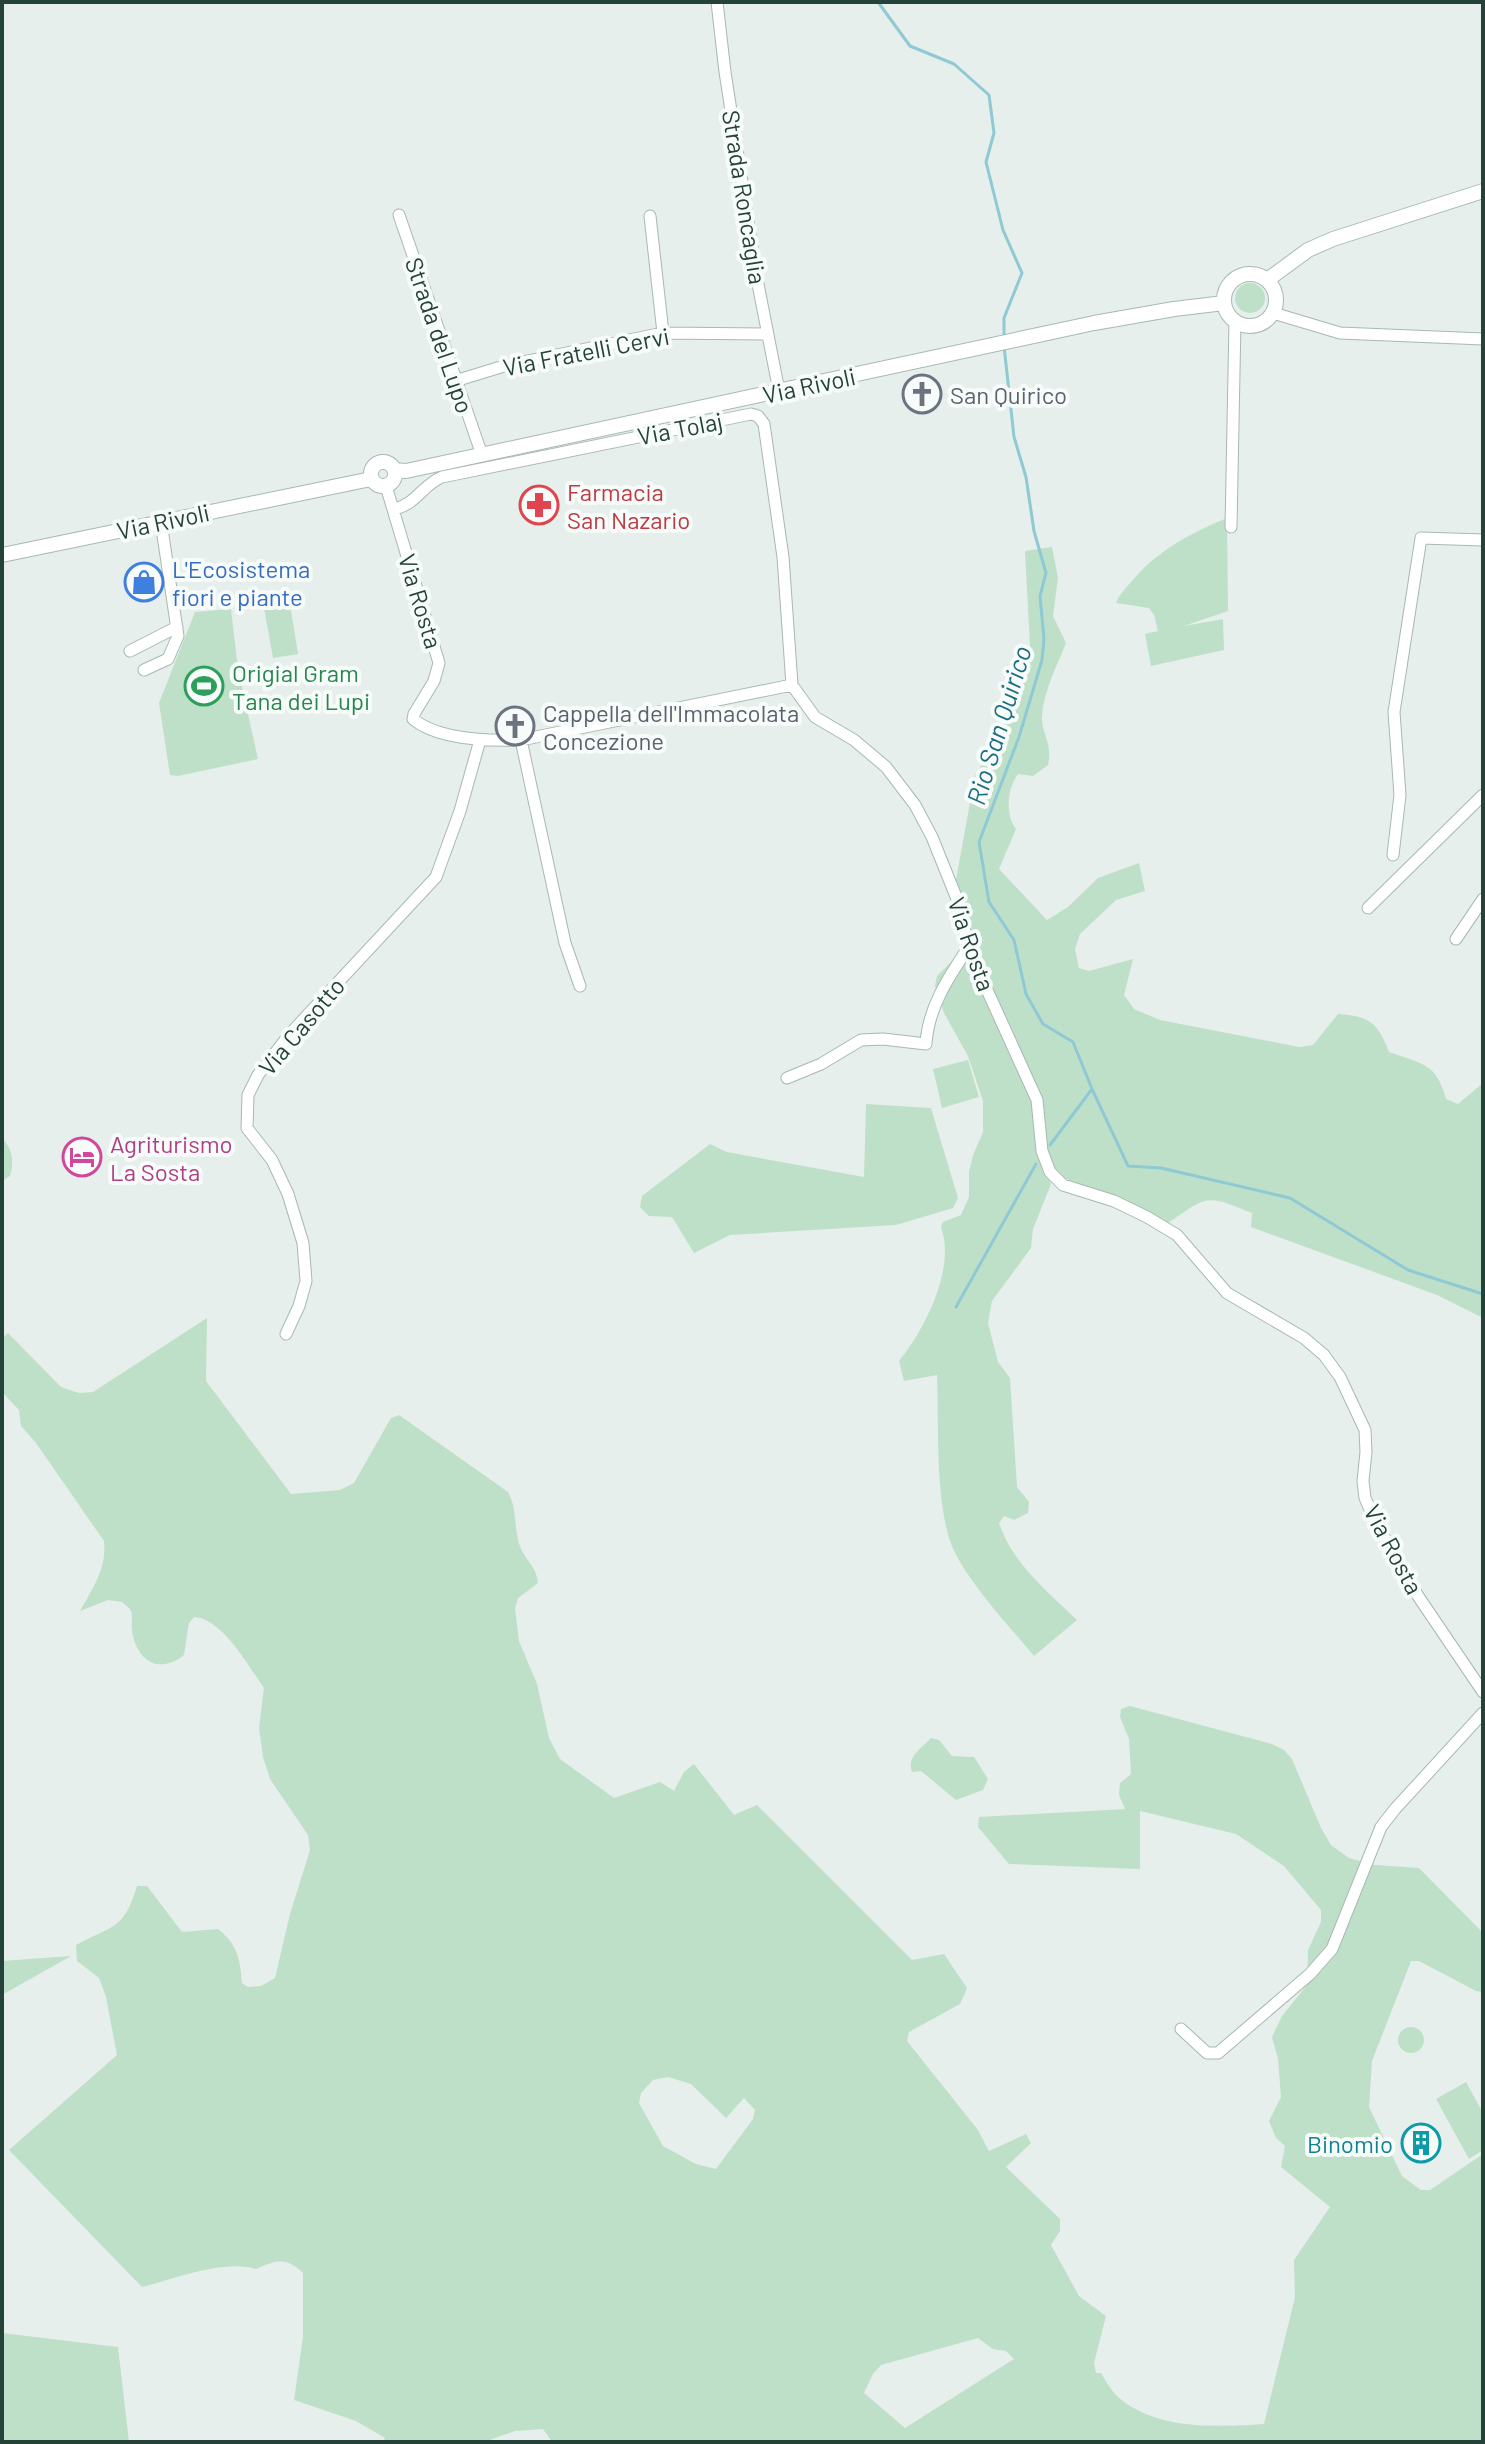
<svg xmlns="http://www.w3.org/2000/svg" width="1485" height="2444" viewBox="0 0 1485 2444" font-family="Barlow,sans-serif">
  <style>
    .green { fill: #bfe0c8; fill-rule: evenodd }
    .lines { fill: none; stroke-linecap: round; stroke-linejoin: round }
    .stream { stroke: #8ec9d4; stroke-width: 3 }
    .minor-casing { stroke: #a8b8b2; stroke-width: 13 }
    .tertiary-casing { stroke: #a8b8b2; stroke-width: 16 }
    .minor { stroke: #fff; stroke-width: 11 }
    .tertiary { stroke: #fff; stroke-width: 14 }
    .labels { text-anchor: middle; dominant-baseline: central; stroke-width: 8; stroke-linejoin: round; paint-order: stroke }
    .street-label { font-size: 24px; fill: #24423a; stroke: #f7fbf9 }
    .worship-label { font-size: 24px; fill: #5b616d; stroke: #f7fbf9; text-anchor: start }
    .health-label { font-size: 24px; fill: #be3a42; stroke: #f7fbf9; text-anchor: start }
    .shop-label { font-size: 24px; fill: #366cbe; stroke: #f7fbf9; text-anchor: start }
    .leisure-label { font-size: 24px; fill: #27864d; stroke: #f7fbf9; text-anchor: start }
    .hotel-label { font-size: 24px; fill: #b23c85; stroke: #f7fbf9; text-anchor: start }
    .culture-label { font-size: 24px; fill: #0d838f; stroke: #f7fbf9; text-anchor: end }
    .water-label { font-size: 26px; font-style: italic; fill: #1c6f80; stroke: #f7fbf9 }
  </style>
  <rect width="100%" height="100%" fill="#e6efeb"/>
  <path class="green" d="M1235 298a15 15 0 1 1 30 0a15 15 0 1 1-30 0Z
    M1227 518 1228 611 1184 626 1223 619 1224 650 1151 666 1145 634 1158 631 1154 615 1149 608 1116 603C1119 595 1125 589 1131 582 1158 550 1189 534 1227 518Z
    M1052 547 1058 578 1053 616 1066 643C1057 666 1044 690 1042 716 1041 734 1053 742 1048 765L1033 776 1018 774C1007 789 1005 815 1016 829L999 869 1047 920 1068 907 1098 878 1139 863 1145 891 1116 900 1080 934 1075 949 1079 968 1089 971 1133 959 1124 995 1134 1009 1160 1020 1299 1047 1313 1045 1338 1014C1370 1016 1378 1023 1389 1052 1422 1064 1436 1062 1446 1099L1458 1104 1483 1083V1318L1437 1295 1251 1227 1252 1213C1206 1194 1208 1195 1168 1223L1120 1199 1064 1178 1051 1169 1047 1154 1040 1101 973 950 966 905 956 880 975 775 996 744 1025 670 1030 646 1025 551Z
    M289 598 298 654 273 658 263 602Z
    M231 609 238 669 258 759 178 776 170 775 159 703 195 612Z
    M965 956 970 963 1030 1095 1041 1164 1051 1184 1033 1229 1031 1248 992 1301 988 1323 998 1362 1010 1378 1017 1487 1029 1502 1028 1513 1014 1520 1004 1516 999 1523C1012 1563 1047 1591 1077 1620L1034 1656C1010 1627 962 1576 950 1541 935 1494 939 1425 937 1375L904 1381 899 1361C925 1329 956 1268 941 1227L943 1222 961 1215 969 1197V1172L973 1155 983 1132V1101L968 1056 944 1013 935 986 937 976 955 958Z
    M968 1060 979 1097 942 1108 933 1069Z
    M866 1104 931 1108 958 1198 953 1208 896 1225 730 1235 694 1253 672 1217 649 1216 640 1207 642 1196 710 1144 727 1152 864 1177Z
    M2 1139C13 1148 14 1163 10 1176L2 1181Z
    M207 1318 206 1381 291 1494 340 1490 354 1483 391 1418 399 1415 508 1492C518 1510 513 1529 521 1549 527 1562 537 1568 538 1583L518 1598 515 1609 519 1641 537 1684 549 1738 560 1759 614 1798 660 1782 674 1791 684 1772 694 1764 734 1815 757 1805 912 1960 944 1954 967 1988 960 2004 909 2032 907 2041 978 2130 989 2151 1026 2134 1031 2143 1006 2167 1060 2219V2231L1051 2245 1079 2296 1106 2316 1094 2363 1096 2373H1101C1105 2380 1110 2388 1115 2394 1153 2431 1216 2427 1264 2424L1295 2297 1294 2260 1330 2207 1281 2167 1285 2146 1276 2138 1269 2121 1281 2097 1278 2059 1272 2037 1282 2016 1307 1985 1308 1950 1321 1922V1910L1284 1866 1236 1834 1140 1811V1869L1009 1864 978 1827 979 1817 1125 1809 1119 1795 1120 1783 1131 1774 1129 1739 1120 1717 1121 1709 1130 1706 1272 1744 1284 1750 1292 1759 1321 1828 1331 1845 1349 1858 1375 1865 1419 1868 1483 1933V1992L1476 1991 1419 1961H1411L1372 2061 1369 2107 1402 2176 1421 2190H1430L1483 2154V2442H552L543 2429 515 2431 484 2442H383L385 2438 356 2421 294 2400 303 2337V2273C285 2256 277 2260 256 2269 225 2259 174 2279 142 2287L9 2150 117 2055 106 1997 99 1978 77 1961 76 1945C114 1925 124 1929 137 1886H147L182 1932 218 1929C238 1945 240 1959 242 1983L248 1987 261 1986 275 1978 290 1914 310 1850 308 1835 270 1779 263 1757 259 1728 264 1688C249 1667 222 1618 194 1617L189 1623 184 1655C159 1675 136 1661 132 1630 131 1624 133 1616 131 1611 129 1607 125 1605 122 1602L108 1600 80 1611C93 1588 107 1568 104 1541L36 1443 21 1426 19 1410 2 1392V1339L8 1333 61 1387 79 1393 93 1392ZM668 2077 691 2084 726 2118 744 2098 755 2110 753 2119 716 2169 696 2164 663 2146 639 2103 641 2093 653 2080ZM978 2338 993 2349 1006 2351 1014 2359 905 2428 864 2393 873 2374 881 2365Z
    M931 1738 939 1740 952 1756 974 1757 988 1779 983 1790 956 1800 921 1771 912 1772C906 1757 922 1748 931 1738Z
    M71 1956 2 1995V1961Z
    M1398 2040a13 13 0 1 1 26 0a13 13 0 1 1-26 0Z
    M1466 2082 1483 2113V2150L1469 2159 1436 2099Z
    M2 2333 118 2347 129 2442H2Z"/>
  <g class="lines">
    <path class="stream" d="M878 2 910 46 954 64 989 95 994 133 986 162 1003 230 1022 273 1004 318V338
      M1004 346 1014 437 1026 477 1034 531 1046 573 1040 596 1044 639 1042 660 1019 737 979 842 989 902 1014 940 1026 994 1043 1024 1073 1042 1092 1089 1050 1145
      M1092 1089 1128 1166 1161 1168 1290 1198 1408 1270 1483 1294
      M956 1307 1036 1164"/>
    <defs>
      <path id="minor" d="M717 2 725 72 757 279 779 391
        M399 215 482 455
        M650 216 663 333
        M1273 313 1340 333 1483 339
        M455 381 504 366 663 333 767 334
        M386 486 439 663 434 681 414 714 413 719C438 740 489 741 521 740L792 685
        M393 509C415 506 422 485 442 477L751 414 758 416 764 424 783 557 792 685
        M1231 527 1235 321
        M130 651 177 627
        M144 670 168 659 178 636 161 522
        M792 685 815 717 854 740 886 767 915 805 932 837 961 909 968 948 1037 1100 1042 1151 1050 1172 1063 1185 1114 1201 1147 1217 1177 1235 1227 1293 1304 1338 1324 1355 1340 1377 1365 1430 1366 1452 1363 1481 1365 1498 1375 1521 1418 1596 1483 1692
        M521 740 565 943 580 986
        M1393 855 1400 795 1394 712 1421 538 1483 540
        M1368 908 1483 795
        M1456 939 1483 899
        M787 1078 821 1064 861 1040 883 1039 926 1044C928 1008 948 978 968 948
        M286 1334 299 1306 306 1281 303 1243 288 1194 272 1160 247 1128 248 1095 258 1075 289 1035 436 877 460 811 480 740
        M1181 2029 1207 2053H1218L1310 1974 1332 1949 1381 1827 1395 1809 1483 1713"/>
      <path id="tertiary" d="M1224 300a26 26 0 1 1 52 0a26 26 0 1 1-52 0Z
        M1267 280 1308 250 1333 239 1483 191
        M371 474a12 12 0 1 1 24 0a12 12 0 1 1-24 0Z
        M395 470 406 471 1094 323 1174 309 1224 303
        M2 555 371 479"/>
    </defs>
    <use href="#minor" class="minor-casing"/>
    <use href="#tertiary" class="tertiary-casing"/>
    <use href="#minor" class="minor"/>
    <use href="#tertiary" class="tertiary"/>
  </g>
  <defs>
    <symbol id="church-ring" viewBox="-11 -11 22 22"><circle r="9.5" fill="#f7fbf9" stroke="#6b7280" stroke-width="1.5"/><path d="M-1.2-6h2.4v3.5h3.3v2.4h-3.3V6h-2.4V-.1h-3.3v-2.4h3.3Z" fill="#6b7280"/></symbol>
    <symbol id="pharmacy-ring" viewBox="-11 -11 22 22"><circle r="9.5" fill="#f7fbf9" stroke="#e0444e" stroke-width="1.5"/><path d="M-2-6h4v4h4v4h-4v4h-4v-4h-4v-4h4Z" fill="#e0444e"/></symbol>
    <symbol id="shop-ring" viewBox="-11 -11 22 22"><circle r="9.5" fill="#f7fbf9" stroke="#3f7fe0" stroke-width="1.5"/><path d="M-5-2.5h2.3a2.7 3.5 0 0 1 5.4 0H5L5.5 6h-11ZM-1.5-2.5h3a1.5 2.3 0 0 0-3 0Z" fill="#3f7fe0"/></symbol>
    <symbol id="stadium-ring" viewBox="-11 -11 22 22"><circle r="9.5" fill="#f7fbf9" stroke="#2e9e5b" stroke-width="1.5"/><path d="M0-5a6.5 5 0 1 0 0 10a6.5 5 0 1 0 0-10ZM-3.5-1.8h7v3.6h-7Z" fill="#2e9e5b"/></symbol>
    <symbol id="hotel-ring" viewBox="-11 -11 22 22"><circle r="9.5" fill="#f7fbf9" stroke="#d1479c" stroke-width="1.5"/><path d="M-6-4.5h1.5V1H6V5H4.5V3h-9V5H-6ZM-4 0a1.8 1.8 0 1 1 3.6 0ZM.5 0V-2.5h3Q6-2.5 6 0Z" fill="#d1479c"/></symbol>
    <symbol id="building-ring" viewBox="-11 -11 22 22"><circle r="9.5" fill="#f7fbf9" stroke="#0f9aa8" stroke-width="1.5"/><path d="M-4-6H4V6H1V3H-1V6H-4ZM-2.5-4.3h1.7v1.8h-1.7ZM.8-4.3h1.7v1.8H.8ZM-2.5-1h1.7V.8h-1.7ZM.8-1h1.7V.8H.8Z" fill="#0f9aa8"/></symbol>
  </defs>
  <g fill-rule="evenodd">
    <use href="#church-ring" x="900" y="372" width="44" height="44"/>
    <use href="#pharmacy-ring" x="517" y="483" width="44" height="44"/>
    <use href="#shop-ring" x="122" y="560" width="44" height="44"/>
    <use href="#stadium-ring" x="182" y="664" width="44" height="44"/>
    <use href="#church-ring" x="493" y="704" width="44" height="44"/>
    <use href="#hotel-ring" x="60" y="1135" width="44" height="44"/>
    <use href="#building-ring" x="1399" y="2121" width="44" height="44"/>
  </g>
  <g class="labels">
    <g class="street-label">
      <text transform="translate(745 197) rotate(81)">Strada Roncaglia</text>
      <text transform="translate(440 335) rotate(71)">Strada del Lupo</text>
      <text transform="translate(586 351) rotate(-11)">Via Fratelli Cervi</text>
      <text transform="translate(809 385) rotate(-12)">Via Rivoli</text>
      <text transform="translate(680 428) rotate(-11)">Via Tolaj</text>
      <text transform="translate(163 521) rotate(-12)">Via Rivoli</text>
      <text transform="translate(421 601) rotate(73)">Via Rosta</text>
      <text transform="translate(972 944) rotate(71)">Via Rosta</text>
      <text transform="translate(301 1026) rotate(-50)">Via Casotto</text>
      <text transform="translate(1394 1549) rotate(62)">Via Rosta</text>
    </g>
    <g class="worship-label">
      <text x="950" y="394">San Quirico</text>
      <text x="543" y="712">Cappella dell'Immacolata<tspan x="543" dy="28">Concezione</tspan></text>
    </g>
    <g class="health-label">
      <text x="567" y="491">Farmacia<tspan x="567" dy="28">San Nazario</tspan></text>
    </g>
    <g class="shop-label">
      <text x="172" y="568">L'Ecosistema<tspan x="172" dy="28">fiori e piante</tspan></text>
    </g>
    <g class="leisure-label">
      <text x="232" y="672">Origial Gram<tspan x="232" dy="28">Tana dei Lupi</tspan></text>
    </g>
    <g class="hotel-label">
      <text x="110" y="1143">Agriturismo<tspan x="110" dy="28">La Sosta</tspan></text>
    </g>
    <g class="culture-label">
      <text x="1393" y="2143">Binomio</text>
    </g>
    <g class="water-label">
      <text transform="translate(998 725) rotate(-73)">Rio San Quirico</text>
    </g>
  </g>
  <rect width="1485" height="2444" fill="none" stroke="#24423a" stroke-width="8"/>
</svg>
